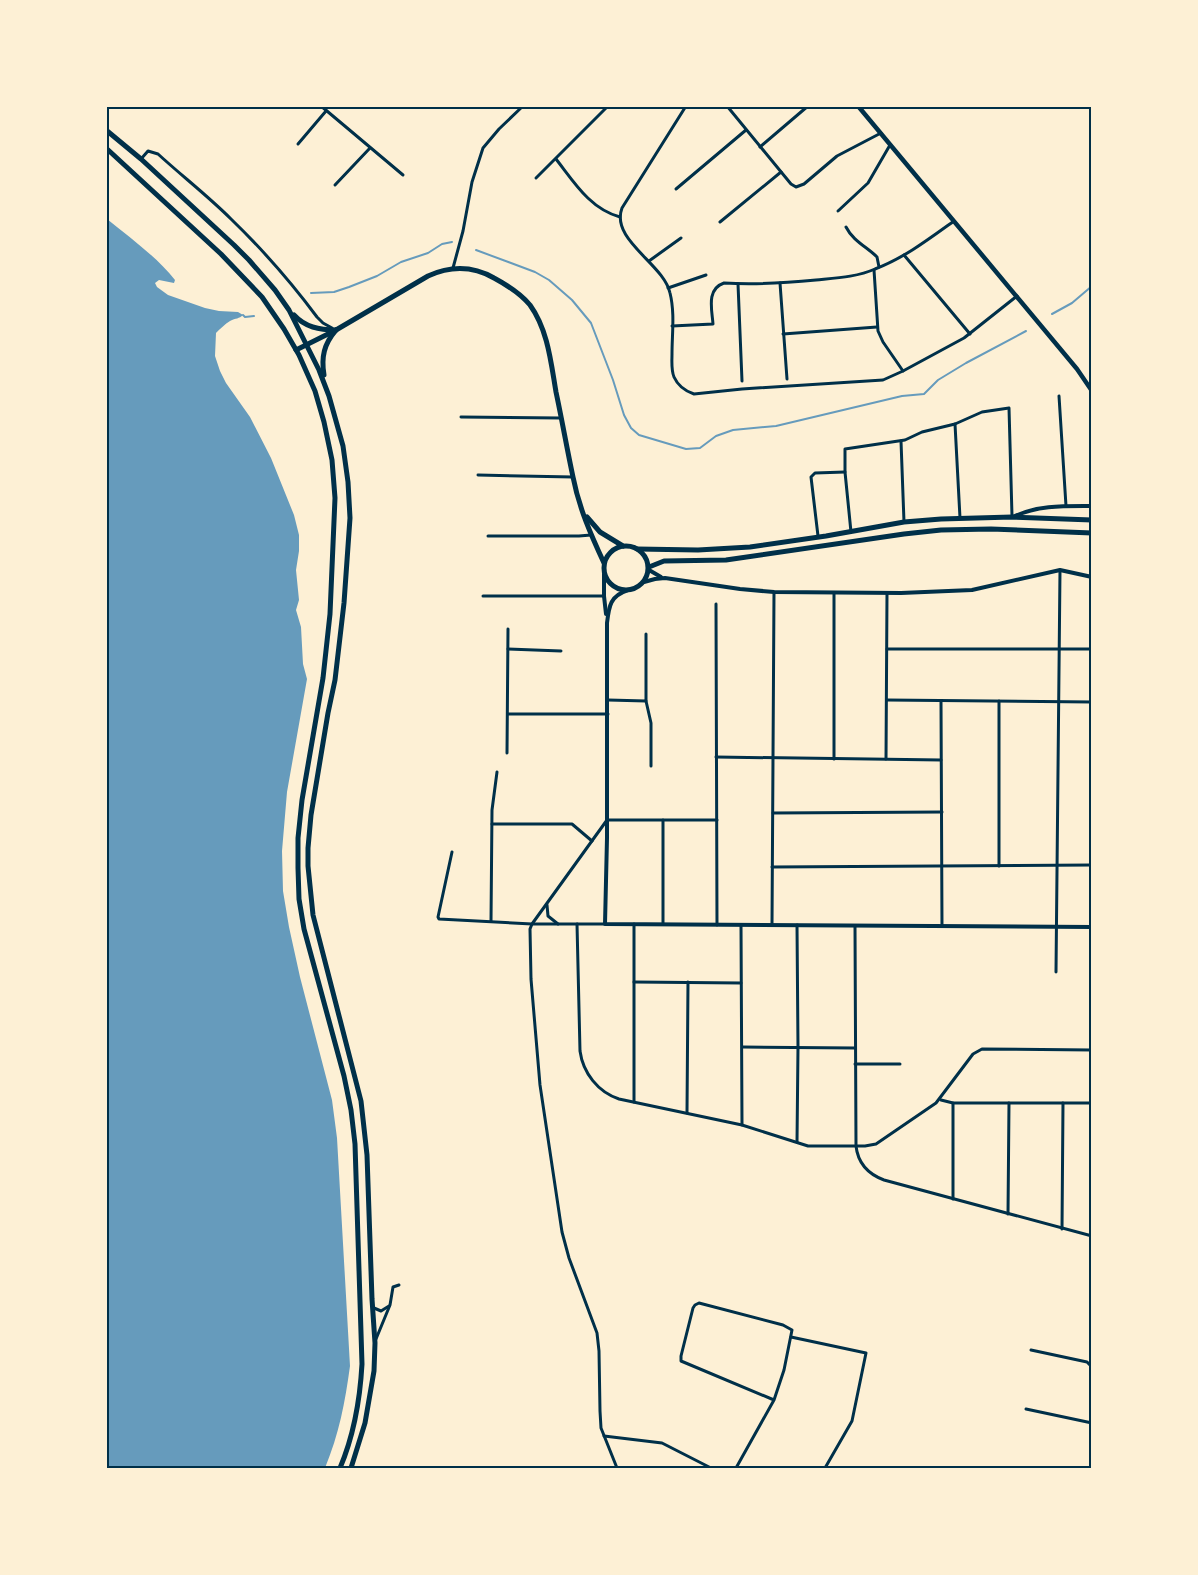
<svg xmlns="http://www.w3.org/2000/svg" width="1198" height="1575" font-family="Georgia,serif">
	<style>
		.water { fill: #669bbc }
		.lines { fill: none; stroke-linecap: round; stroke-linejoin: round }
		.stream { stroke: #669bbc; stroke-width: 2 }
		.minor { stroke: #003049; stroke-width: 3 }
		.tertiary { stroke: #003049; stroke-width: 4 }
		.secondary { stroke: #003049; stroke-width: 4.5 }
		.primary { stroke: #003049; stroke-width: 5 }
		.trunk { stroke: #003049; stroke-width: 5 }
		.neatline { fill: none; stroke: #003049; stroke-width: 2 }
	</style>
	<rect width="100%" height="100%" fill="#fdf0d5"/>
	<path class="water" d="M 107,219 C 130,238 156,256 175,280 L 174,283 L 159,280 L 155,283 L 157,287 L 168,295 L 205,308 L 219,311 L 238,312 L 243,315 C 239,319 236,318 230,321 C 225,324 220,329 216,333 L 215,356 L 220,371 L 226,383 L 250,417 L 271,458 L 294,515 L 299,535 L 299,551 L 296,570 L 299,600 L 296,610 L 301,627 L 303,664 L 307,679 L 287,792 L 282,851 L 283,891 L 289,927 L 300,977 L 332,1100 L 337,1138 L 350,1366 C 345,1403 339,1434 325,1468 L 107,1468 Z"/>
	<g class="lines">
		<g class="stream">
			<polyline points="476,250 535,272 549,280 572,300 591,323 613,380 624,415 631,428 639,435 686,449 700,448 716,436 733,430 776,426 902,396 924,394 938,380 966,363 1026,331"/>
			<polyline points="311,293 334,292 349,287 377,276 401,262 428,253 442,244 452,242"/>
			<polyline points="1052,314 1072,303 1092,286"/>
			<polyline points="243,315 245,317 254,316"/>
		</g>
		<g class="minor">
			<polyline points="321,106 403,175"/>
			<path d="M 686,106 L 622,208 C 610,240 664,264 670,293 C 675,313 672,334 672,354 C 672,361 671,370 674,377 C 678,386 685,391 694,394 L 742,389 L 883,380 L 903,371 L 964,338 L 1017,296"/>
			<polyline points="727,106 791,184 796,187 804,184 837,156 881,133"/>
			<polyline points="298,144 326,111"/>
			<polyline points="760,147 808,106"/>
			<path d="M 141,159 L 148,151 L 158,154 C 182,176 208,196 231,219 C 262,249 291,282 317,317 L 323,323 L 332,328"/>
			<path d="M 556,159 C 574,182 590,209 620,217"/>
			<polyline points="536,178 608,106"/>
			<polyline points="335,185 370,148"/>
			<polyline points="676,189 746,130"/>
			<polyline points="838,211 868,183 890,145"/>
			<polyline points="720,222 781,172"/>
			<path d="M 846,227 C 853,241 867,247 877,257 L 879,267"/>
			<polyline points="904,255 970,334"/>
			<polyline points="649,261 681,238"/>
			<polyline points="453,268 463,231 472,182 483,148 499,129 523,106"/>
			<polyline points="874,270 878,331 883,342 903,371"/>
			<polyline points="780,283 787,379"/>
			<polyline points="738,284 742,381"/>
			<polyline points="668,288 706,275"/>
			<path d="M 672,326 L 713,324 C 712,310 706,289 724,283 C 755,285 786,283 816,280 C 836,278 857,277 875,269 C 904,258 929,239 954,221"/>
			<polyline points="783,334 877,327"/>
			<polyline points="1059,396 1066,506"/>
			<polyline points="461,417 560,418"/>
			<polyline points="955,424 960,518"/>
			<polyline points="901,441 904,522"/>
			<polyline points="478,475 573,477"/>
			<polyline points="851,532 845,472 845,449 905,440 922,432 955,424 982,412 1009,408 1012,516"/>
			<polyline points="488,536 579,536 591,535"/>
			<polyline points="818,536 811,477 815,473 845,472"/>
			<polyline points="483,596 604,596"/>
			<polyline points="716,604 717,925"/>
			<polyline points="508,649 561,651"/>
			<polyline points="887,649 1092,649"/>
			<polyline points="608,700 646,701 646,634"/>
			<polyline points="887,700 1092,702"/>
			<polyline points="646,701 651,723 651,766"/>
			<polyline points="941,701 942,926"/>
			<polyline points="508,714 608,714"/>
			<polyline points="507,753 508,629"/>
			<polyline points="716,757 941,760"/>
			<polyline points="834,759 834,593"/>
			<polyline points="886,759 887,593"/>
			<polyline points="773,813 942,812"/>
			<polyline points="492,824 572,824 592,841"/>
			<polyline points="452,852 438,917 439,919 532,924 605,924"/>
			<polyline points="999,866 999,701"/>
			<polyline points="772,867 1092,865"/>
			<polyline points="547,905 548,916 558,924"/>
			<polyline points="491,921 492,810 497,772"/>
			<path d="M 577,924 L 580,1051 C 583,1073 598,1092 619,1099 L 742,1125 L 808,1146 L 865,1146 L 876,1144 L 936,1103 L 973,1054 L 982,1049 L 1092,1050"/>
			<polyline points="634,924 634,1102"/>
			<polyline points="663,924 663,820"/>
			<polyline points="741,925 742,1125"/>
			<polyline points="772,925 774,592"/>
			<polyline points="797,925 798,1047 797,1142"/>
			<path d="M 855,926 L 856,1146 C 858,1164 868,1174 884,1180 L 1092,1236"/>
			<polyline points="1056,972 1060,570"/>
			<polyline points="634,982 741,983"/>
			<polyline points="743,1047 855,1048"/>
			<polyline points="855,1064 900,1064"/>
			<polyline points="941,1100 953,1103 1092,1103"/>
			<polyline points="687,1113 688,982"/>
			<polyline points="953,1199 953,1103"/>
			<polyline points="1008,1214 1009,1103"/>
			<polyline points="1062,1229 1063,1103"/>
			<polyline points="374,1308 381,1311 389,1306"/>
			<polyline points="791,1337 866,1353 852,1421 825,1468"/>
			<polyline points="376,1339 390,1305 393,1287 399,1285"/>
			<polyline points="1031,1350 1087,1362 1092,1367"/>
			<polyline points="1026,1409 1092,1423"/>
			<polyline points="604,1436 662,1443 711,1468"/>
			<polyline points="617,1468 601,1428 600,1411 599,1351 597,1333 569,1258 562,1232 540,1085 531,979 530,929 532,924 607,820 717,820"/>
			<polyline points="736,1468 774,1400 784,1370 792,1330 783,1325 699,1303 695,1305 693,1308 681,1356 681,1361 774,1400"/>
			<polyline points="1008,1468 1012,1468"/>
		</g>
		<g class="tertiary">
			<path d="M 1013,517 C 1037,505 1065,506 1092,506"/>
			<polyline points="649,570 661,577"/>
			<polyline points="604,574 604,596 606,614"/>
			<polyline points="644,582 655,579 665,578 740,589 774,592 901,593 972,590 1060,570 1092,577"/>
			<path d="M 628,590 C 610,596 609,606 607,623 L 607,838 L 605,924 L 1092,927"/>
		</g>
		<polyline class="secondary" points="858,106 1077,369 1092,391"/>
		<g class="primary">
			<path d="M 296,350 L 336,330 L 428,276 C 450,266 473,266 494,278 C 507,285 520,293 530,305 C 548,330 551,363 556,392 C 562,420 567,449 573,477 C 579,508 591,535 604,563"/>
			<polyline points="587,517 600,532 623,546"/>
			<circle cx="626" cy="568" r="22"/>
			<polyline points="637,549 698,550 750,547 826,536 904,522 941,519 1012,517 1092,520"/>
			<polyline points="649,567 664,561 726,560 904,534 941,530 991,529 1092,533"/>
		</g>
		<g class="trunk">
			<polyline points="106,130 141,159 234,245 249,260 275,290 289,310 319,370 329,396 343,446 348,482 350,518 344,603 335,680 328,713 311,815 308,848 308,866 313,915 361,1101 367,1155 372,1299 375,1343 374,1371 365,1423 351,1468"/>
			<path d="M 106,148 L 221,254 L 262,297 L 284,329 L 299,355 L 315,391 L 324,422 L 332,460 L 335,498 L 330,614 L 323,678 L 302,800 L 298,838 L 298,868 L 299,899 L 304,929 L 344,1076 L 351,1110 L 355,1144 L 362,1364 C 360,1400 354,1435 340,1468"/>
			<path d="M 294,315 C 305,327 319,330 336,330"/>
			<path d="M 324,375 C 321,357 324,344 336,330"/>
		</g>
	</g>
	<rect width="1198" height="1575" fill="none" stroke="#fdf0d5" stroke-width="216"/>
	<rect x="108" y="108" width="982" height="1359" class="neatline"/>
</svg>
